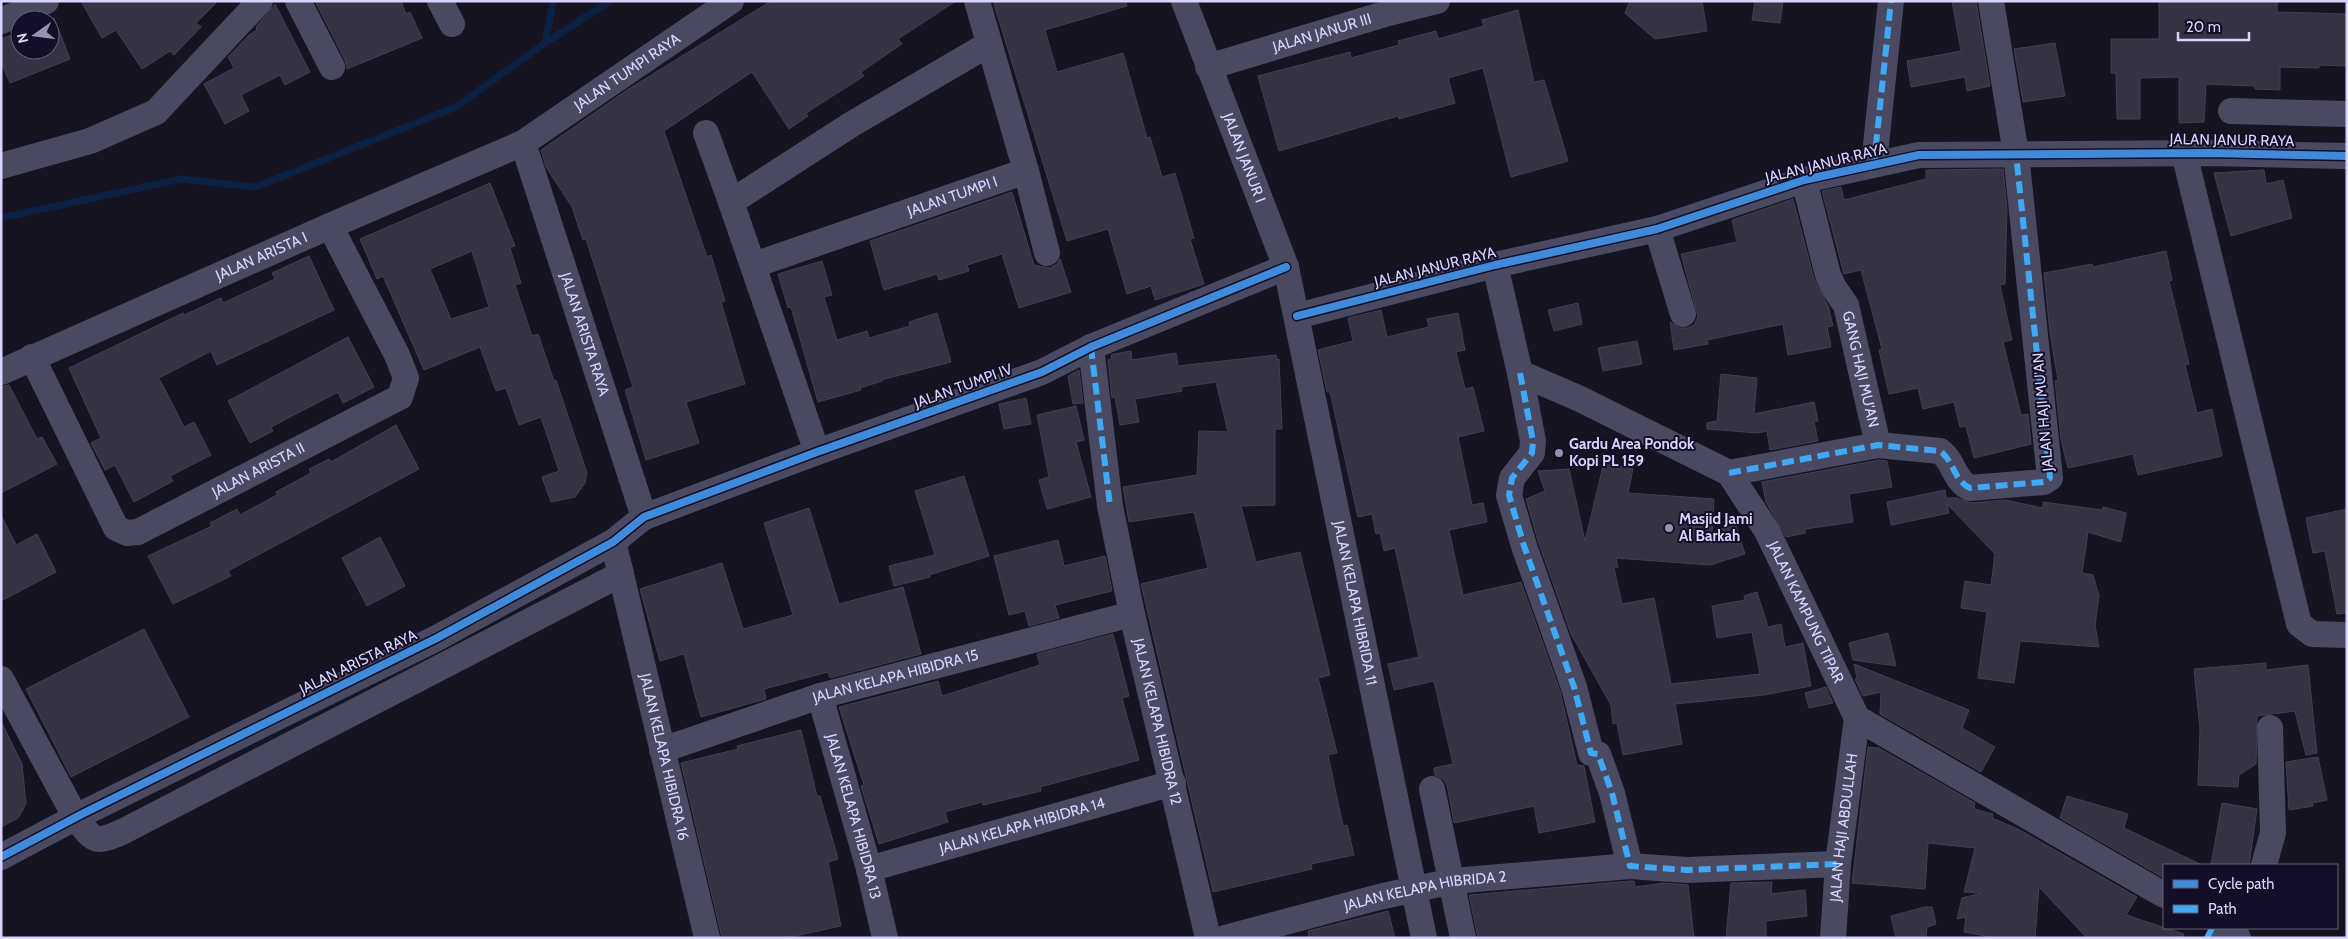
<svg xmlns="http://www.w3.org/2000/svg" width="2348" height="939" font-family="Cabin,sans-serif">
	<style>
		.lines { fill: none; stroke-linecap: round; stroke-linejoin: round }
		.stream { stroke: #0d2144; stroke-width: 7 }
		.building { fill: #343243; stroke: #433f54; fill-rule: evenodd }
		.street { stroke: #4a4962; stroke-width: 26 }
		.quiet { stroke: #3fa9f5; stroke-width: 6; stroke-dasharray: 12 6; stroke-linecap: butt }
		.cycleway-casing { stroke: #130f26; stroke-width: 11 }
		.cycleway { stroke: #408adc; stroke-width: 8 }
		.poi-dot { fill: #9591b1; stroke: #130f26; stroke-width: 2 }
		.labels { text-anchor: middle; dominant-baseline: central; stroke-width: 4; stroke-linejoin: round; paint-order: stroke }
		.street-label { font-size: 15px; fill: #d9d4ff; stroke: #130f26 }
		.poi-label { font-size: 15px; font-weight: bold; fill: #d9d4ff; stroke: #130f26; text-anchor: start }
	</style>
	<rect width="100%" height="100%" fill="#161421"/>
	<g class="lines">
		<g class="stream">
			<polyline points="545,43 610,1"/>
			<polyline points="1,218 181,179 256,187 456,107 545,43 553,1"/>
		</g>
	</g>
	<g class="building">
		<polygon points="81,1 218,1 196,23 201,27 174,55 170,51 142,69 116,30 102,38"/>
		<polygon points="315,1 401,1 406,14 410,12 422,38 347,69 345,60"/>
		<polygon points="771,1 956,1 898,39 902,44 861,72 864,76 806,113 808,116 789,129 752,72 664,131 707,257 711,255 725,301 721,302 745,384 686,402 699,443 646,460 625,390 633,387 586,239 583,240 572,207 546,167 541,150 627,90"/>
		<polygon points="993,1 1126,1 1127,6 1045,30 1057,72 1123,53 1147,138 1150,137 1162,177 1175,173 1194,238 1190,239 1204,284 1155,300 1151,286 1127,294 1108,229 1067,241"/>
		<polygon points="1630,1 1702,1 1707,31 1655,39 1625,13"/>
		<polygon points="1755,1 1783,1 1780,23 1752,20"/>
		<polygon points="1952,1 1976,1 1990,86 1967,91 1965,77 1911,87 1907,61 1961,51"/>
		<polygon points="2277,1 2277,12 2347,14 2347,66 2319,65 2319,68 2280,67 2280,90 2255,89 2255,86 2206,84 2204,122 2179,123 2179,77 2140,78 2140,119 2117,119 2116,73 2111,73 2111,39 2159,39 2159,2"/>
		<polygon points="275,4 310,72 285,85 280,75 241,95 249,111 225,124 204,84 234,68 228,57 249,35 257,30 256,27"/>
		<polygon points="1518,10 1534,82 1544,80 1568,161 1511,177 1483,68 1448,78 1455,103 1399,119 1398,116 1279,151 1258,76 1350,52 1351,58 1399,45 1398,41 1436,31 1438,39 1484,26 1482,20"/>
		<polygon points="54,18 70,59 10,83 1,62 1,39 20,32 20,50 50,50 50,20"/>
		<polygon points="2055,43 2065,96 2023,102 2014,49"/>
		<polygon points="2003,169 2007,209 2005,284 2000,285 2012,340 2003,342 2021,415 2028,414 2031,444 1974,458 1966,426 1960,427 1954,402 1923,409 1918,388 1889,394 1879,350 1882,349 1861,270 1844,274 1822,191 1841,187 1844,200 1926,179 1926,170"/>
		<polygon points="2264,170 2266,184 2283,180 2292,218 2231,236 2214,173"/>
		<path d="M 490,183 L 515,246 L 510,248 L 521,283 L 515,285 L 532,336 L 538,334 L 554,381 L 556,380 L 587,473 L 585,483 L 575,497 L 551,502 L 542,477 L 559,471 L 541,417 L 519,425 L 506,388 L 496,391 L 480,347 L 424,370 L 383,276 L 377,279 L 360,239 ZM 472,251 L 489,307 L 451,319 L 430,269 Z"/>
		<polygon points="1012,192 1034,265 1050,268 1057,264 1060,259 1071,292 1019,308 1002,254 967,265 969,271 939,280 937,274 884,290 870,241"/>
		<polygon points="1793,199 1814,279 1828,306 1833,326 1827,327 1831,347 1788,355 1783,324 1707,340 1708,344 1674,350 1670,322 1679,328 1687,328 1694,325 1698,317 1681,254 1737,242 1732,220"/>
		<polygon points="2166,251 2172,280 2169,281 2189,364 2185,365 2197,413 2212,409 2222,456 2138,475 2133,454 2068,468 2061,439 2055,381 2058,380 2050,333 2044,273 2092,264 2093,267"/>
		<polygon points="309,256 334,310 217,365 211,351 159,378 184,427 194,422 211,455 170,476 173,481 134,502 115,465 105,470 91,443 101,438 69,368 183,313 184,315 221,298 223,303 275,279 272,273"/>
		<polygon points="822,261 832,295 824,297 837,340 867,331 869,338 910,326 909,322 937,313 951,362 881,380 882,381 860,388 861,390 818,402 791,307 788,308 778,274"/>
		<polygon points="1578,303 1582,324 1554,331 1548,310"/>
		<polygon points="1381,310 1387,337 1429,327 1427,319 1458,313 1465,350 1456,352 1465,389 1473,387 1484,431 1458,437 1472,505 1483,503 1487,522 1449,530 1463,595 1521,582 1560,691 1577,765 1584,766 1595,822 1539,833 1534,806 1454,823 1447,785 1443,779 1435,775 1434,768 1453,764 1434,681 1394,690 1388,664 1419,657 1395,548 1384,551 1380,533 1376,534 1372,514 1358,517 1330,392 1327,392 1318,350 1353,341 1348,318"/>
		<polygon points="348,337 374,387 343,403 338,392 271,427 273,431 250,443 228,401"/>
		<polygon points="1637,341 1642,364 1603,371 1598,348"/>
		<polygon points="1131,351 1132,360 1176,353 1178,366 1276,355 1277,360 1279,359 1282,429 1275,429 1275,505 1241,506 1256,562 1300,552 1330,675 1318,678 1337,753 1328,755 1343,826 1347,825 1354,855 1311,864 1312,869 1213,892 1141,584 1208,568 1194,512 1129,522 1123,487 1197,475 1199,431 1228,432 1216,382 1181,387 1182,391 1135,399 1139,422 1120,425 1115,397 1112,398 1108,360 1112,359 1111,355 1114,354"/>
		<polygon points="1079,370 1083,403 1073,404 1068,376"/>
		<polygon points="1721,374 1757,378 1754,414 1814,402 1818,421 1814,422 1818,441 1770,450 1767,431 1758,433 1707,429 1707,423 1717,421"/>
		<polygon points="9,385 37,439 42,437 57,464 1,493 1,387"/>
		<polygon points="1026,398 1031,424 1004,429 999,404"/>
		<polygon points="1076,406 1084,440 1076,442 1091,497 1047,509 1039,480 1049,477 1037,415"/>
		<polygon points="396,425 419,469 228,571 231,576 173,604 148,556 212,526 210,523 237,509 240,515 277,495 276,492 311,473 309,469 329,459 331,462"/>
		<polygon points="1879,460 1887,461 1892,487 1849,494 1853,522 1805,529 1805,533 1786,537 1766,502 1762,482"/>
		<polygon points="1604,462 1633,469 1628,493 1714,499 1712,533 1735,523 1745,554 1710,565 1616,558 1618,567 1614,568 1622,604 1654,598 1671,684 1760,674 1752,632 1717,638 1712,606 1745,600 1744,596 1757,592 1768,627 1781,624 1785,647 1803,643 1811,686 1764,695 1675,704 1682,744 1623,755 1617,723 1613,724 1611,705 1571,634 1538,541 1526,499 1545,491 1538,471 1569,469 1585,541"/>
		<polygon points="964,476 989,556 929,575 930,577 894,586 889,566 935,555 915,491"/>
		<polygon points="1945,490 1946,498 1957,498 1971,503 2005,500 2043,508 2043,502 2102,510 2103,507 2126,513 2121,542 2088,532 2082,573 2093,575 2099,596 2095,625 2099,647 2020,641 2014,683 1978,678 1987,612 1961,608 1965,581 1991,585 1995,554 1947,504 1949,513 1891,525 1887,502"/>
		<polygon points="809,508 839,604 903,587 921,654 830,678 828,672 764,689 766,699 701,717 684,654 660,661 640,589 722,563 743,629 793,615 764,523"/>
		<polygon points="2347,509 2347,613 2337,614 2325,551 2313,553 2306,518"/>
		<polygon points="1,515 16,545 37,534 56,572 1,601"/>
		<polygon points="380,537 405,586 367,606 342,558"/>
		<polygon points="1058,540 1064,566 1105,556 1112,591 1055,605 1059,618 1029,626 1025,611 1009,615 994,556"/>
		<polygon points="144,629 189,717 71,777 26,689"/>
		<polygon points="1888,633 1896,666 1853,660 1849,643"/>
		<polygon points="1113,634 1129,696 1122,698 1139,760 1040,787 1041,791 983,805 982,802 945,812 948,822 879,844 861,786 864,785 839,707 938,681 942,696 1040,665 1037,654"/>
		<polygon points="2266,663 2266,670 2308,665 2317,753 2306,755 2295,711 2257,716 2256,764 2239,775 2238,787 2198,785 2200,730 2194,669"/>
		<polygon points="1854,664 1969,710 1962,728 1995,747 1981,772 1880,714 1881,692 1863,696 1855,679 1857,678"/>
		<polygon points="1826,687 1833,703 1809,708 1805,693"/>
		<polygon points="1,721 22,764 26,804 18,818 1,827"/>
		<polygon points="801,730 817,796 820,796 838,859 828,862 841,926 786,938 722,938 681,763 738,749 737,746"/>
		<polygon points="1868,747 1877,748 1877,747 1975,803 1974,809 1993,814 1992,818 2020,830 2137,897 2126,915 2184,934 2183,938 2087,938 2039,887 2035,938 1996,938 1964,932 1966,917 1957,919 1962,898 1982,893 1964,892 1975,848 1928,843 1925,889 1852,883"/>
		<polygon points="2318,757 2327,800 2312,803 2313,806 2289,810 2286,762"/>
		<polygon points="2067,796 2128,814 2124,828 2202,865 2164,865 2164,878 2060,818"/>
		<polygon points="2222,803 2257,809 2249,865 2211,865"/>
		<polygon points="1630,881 1634,881 1635,887 1664,883 1688,885 1694,938 1478,938 1469,895"/>
		<polygon points="1772,882 1771,894 1805,890 1807,916 1766,921 1766,938 1726,938 1731,883"/>
		<polygon points="1925,907 1932,907 1936,924 1927,927 1926,938 1896,938 1891,916"/>
		<polygon points="1388,911 1395,938 1309,938 1308,931"/>
	</g>
	<g class="lines">
		<g class="street">
			<polyline points="298,1 332,67"/>
			<polyline points="440,1 452,24"/>
			<path id="s1" d="M 1184,1 L 1286,267 L 1424,938"/>
			<polyline points="1,21 46,1"/>
			<path id="s2" d="M 1208,67 L 1385,14 L 1437,1"/>
			<polyline points="2231,111 2347,114"/>
			<polyline points="706,133 731,202"/>
			<path id="s3" d="M 523,143 L 644,517"/>
			<polyline points="2184,153 2299,624 2312,634 2347,635"/>
			<polyline points="1874,164 1891,1"/>
			<polyline points="1,166 90,141 156,112 260,1"/>
			<polyline points="1026,171 1047,253"/>
			<path id="s4" d="M 1804,180 L 1828,275 L 1834,288 L 1846,305 L 1878,445"/>
			<polyline points="1657,229 1683,314"/>
			<path id="s5" d="M 754,265 L 1026,171 L 977,1"/>
			<path id="s6" d="M 1495,265 L 1520,373 L 1578,398 L 1729,473 L 1767,531 L 1857,718 L 2164,895"/>
			<polyline points="1297,316 1495,265 1657,229 1804,180 1919,155 2210,153 2347,156"/>
			<path id="s7" d="M 1091,347 L 1110,506 L 1132,614 L 1208,938"/>
			<path id="s8" d="M 32,357 L 116,528 L 127,533 L 138,532 L 400,397 L 406,378 L 397,355 L 330,226"/>
			<path id="s9" d="M 1,372 L 330,226 L 523,143 L 731,1"/>
			<polyline points="1520,373 1533,441 1532,453 1512,478 1509,495 1524,546 1574,687 1591,753 1598,754 1612,793 1630,866"/>
			<polyline points="817,452 731,202 852,124 989,44"/>
			<path d="M 1729,473 L 1878,445 L 1940,451 C 1954,461 1954,481 1970,488 L 2044,482 L 2050,478 L 2016,154 L 1991,1"/>
			<path id="s10" d="M 621,574 L 707,938"/>
			<path d="M 1,679 L 76,818 C 94,841 94,844 122,832 L 621,574 L 613,542"/>
			<path id="s11" d="M 820,696 L 869,869 L 885,938"/>
			<path id="s12" d="M 662,750 L 820,696 L 1132,614"/>
			<polyline points="1432,789 1463,938"/>
			<polyline points="1,857 82,814 437,638 613,542 644,517 817,452 1042,372 1091,347 1286,267"/>
			<polyline points="2264,865 2273,833 2270,728"/>
			<path id="s13" d="M 869,869 L 1173,783"/>
			<polyline points="2221,928 2238,938"/>
			<path id="s14" d="M 1225,938 L 1379,897 L 1453,881 L 1630,866 L 1687,870 L 1838,864"/>
			<path id="s15" d="M 1833,938 L 1838,864 L 1857,718"/>
		</g>
		<g class="quiet">
			<polyline points="1874,164 1891,1"/>
			<polyline points="1091,347 1110,506"/>
			<polyline points="1520,373 1533,441 1532,453 1512,478 1509,495 1524,546 1574,687 1591,753 1598,754 1612,793 1630,866 1687,870 1838,864"/>
			<path d="M 1729,473 L 1878,445 L 1940,451 C 1954,461 1954,481 1970,488 L 2044,482 L 2050,478 L 2016,154"/>
			<polyline points="2207,938 2212,928"/>
		</g>
		<g class="cycleway-casing">
			<g id="cycleway">
				<polyline points="1297,316 1495,265 1657,229 1804,180 1919,155 2210,153 2347,156"/>
				<polyline points="1,857 82,814 437,638 613,542 644,517 817,452 1042,372 1091,347 1286,267"/>
			</g>
		</g>
		<use href="#cycleway" class="cycleway"/>
	</g>
	<g class="poi-dot">
		<circle cx="1559" cy="453" r="5"/>
		<circle cx="1669" cy="528" r="5"/>
	</g>
	<g class="labels">
		<g class="street-label">
			<text stroke="none"><textPath href="#s2" startOffset="119">JALAN JANUR III</textPath></text>
			<text stroke="none"><textPath href="#s9" startOffset="696">JALAN TUMPI RAYA</textPath></text>
			<text transform="translate(2232 140) rotate(1)">JALAN JANUR RAYA</text>
			<text stroke="none"><textPath href="#s1" startOffset="168">JALAN JANUR I</textPath></text>
			<text transform="translate(1826 163) rotate(-14)">JALAN JANUR RAYA</text>
			<text stroke="none"><textPath href="#s5" startOffset="210">JALAN TUMPI I</textPath></text>
			<text stroke="none"><textPath href="#s9" startOffset="285">JALAN ARISTA I</textPath></text>
			<text transform="translate(1435 267) rotate(-14)">JALAN JANUR RAYA</text>
			<text stroke="none"><textPath href="#s3" startOffset="201">JALAN ARISTA RAYA</textPath></text>
			<text stroke="none"><textPath href="#s4" startOffset="199">GANG HAJI MU'AN</textPath></text>
			<text transform="translate(963 386) rotate(-20)">JALAN TUMPI IV</text>
			<text transform="translate(2043 412) rotate(-95)">JALAN HAJI MU'AN</text>
			<text stroke="none"><textPath href="#s8" startOffset="349">JALAN ARISTA II</textPath></text>
			<text stroke="none"><textPath href="#s1" startOffset="628">JALAN KELAPA HIBRIDA 11</textPath></text>
			<text stroke="none"><textPath href="#s6" startOffset="502">JALAN KAMPUNG TIPAR</textPath></text>
			<text transform="translate(358 662) rotate(-26)">JALAN ARISTA RAYA</text>
			<text stroke="none"><textPath href="#s12" startOffset="245">JALAN KELAPA HIBIDRA 15</textPath></text>
			<text stroke="none"><textPath href="#s7" startOffset="381">JALAN KELAPA HIBIDRA 12</textPath></text>
			<text stroke="none"><textPath href="#s10" startOffset="188">JALAN KELAPA HIBIDRA 16</textPath></text>
			<text stroke="none"><textPath href="#s11" startOffset="125">JALAN KELAPA HIBIDRA 13</textPath></text>
			<text stroke="none"><textPath href="#s13" startOffset="159">JALAN KELAPA HIBIDRA 14</textPath></text>
			<text stroke="none"><textPath href="#s15" startOffset="111">JALAN HAJI ABDULLAH</textPath></text>
			<text stroke="none"><textPath href="#s14" startOffset="206">JALAN KELAPA HIBRIDA 2</textPath></text>
		</g>
		<g class="poi-label">
			<text x="1569" y="444">Gardu Area Pondok<tspan x="1569" dy="17">Kopi PL 159</tspan></text>
			<text x="1679" y="519">Masjid Jami<tspan x="1679" dy="17">Al Barkah</tspan></text>
		</g>
	</g>
	<rect width="2348" height="939" fill="none" stroke="#d9d4ff" stroke-width="5"/>
	<rect x="2163" y="864" width="175" height="65" fill="#130f26" stroke="#625e7d"/>
	<rect x="2173" y="880" width="25" height="8" fill="#408adc" stroke="#625e7d"/>
	<text x="2208" y="889" font-size="15" fill="#d9d4ff">Cycle path</text>
	<rect x="2173" y="905" width="25" height="8" fill="#3fa9f5" stroke="#625e7d"/>
	<text x="2208" y="914" font-size="15" fill="#d9d4ff">Path</text>
	<g transform="translate(35 35) rotate(256)"><circle r="24" fill="#130f26" stroke="#625e7d"/>
	<path d="M0-4L9 19L0 12L-9 19Z" fill="#9591b1"/>
	<text y="-8" font-size="14" font-weight="bold" text-anchor="middle" fill="#d9d4ff">N</text>
	</g>
	<path d="M2178 32v8h71v-8" fill="none" stroke="#d9d4ff" stroke-width="2.5"/>
	<text x="2186" y="32" font-size="15" fill="#d9d4ff" stroke="#130f26" stroke-width="4" paint-order="stroke">20 m</text>
</svg>
